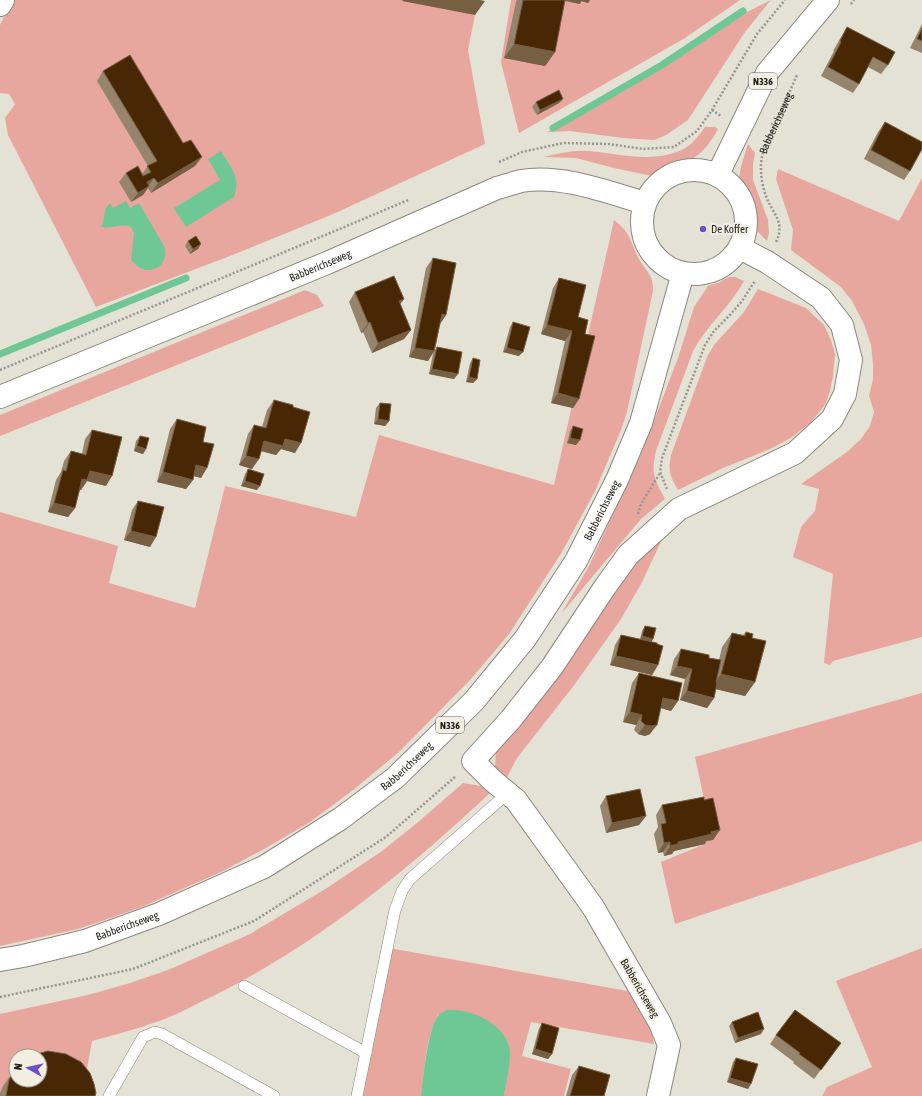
<svg xmlns="http://www.w3.org/2000/svg" width="922" height="1096" font-family="'Asap Condensed',sans-serif">
	<style>
		.green { fill: #e8a79e; fill-rule: evenodd }
		.water { fill: #6ec795 }
		.lines { fill: none; stroke-linecap: round; stroke-linejoin: round }
		.stream { stroke: #6ec795; stroke-width: 7 }
		.lane-casing { stroke: #8c887e; stroke-width: 12 }
		.street-casing { stroke: #8c887e; stroke-width: 24 }
		.secondary-casing { stroke: #8c887e; stroke-width: 24 }
		.primary-casing { stroke: #8c887e; stroke-width: 24 }
		.path { stroke: #97958c; stroke-width: 2.5; stroke-dasharray: 2 2; stroke-linecap: butt }
		.lane { stroke: #fff; stroke-width: 11 }
		.street { stroke: #fff; stroke-width: 22 }
		.secondary { stroke: #fff; stroke-width: 22 }
		.primary { stroke: #fff; stroke-width: 22 }
		.wall { fill: #96846c }
		.shaded-wall { fill: #775f43 }
		.building { fill: #482704; stroke: #775f43 }
		.poi-dot { fill: #6c4ec7; stroke: #f2eee2; stroke-width: 1.5 }
		.labels { text-anchor: middle; dominant-baseline: central; stroke-width: 4; stroke-linejoin: round; paint-order: stroke }
		.shield { fill: #f2eee2; stroke: #5e5c55; stroke-width: 1 }
		.shield-label { font-size: 10px; font-weight: bold; fill: #1f1d19 }
		.street-label { font-size: 11px; fill: #1f1d19; stroke: #f2eee2 }
		.poi-label { font-size: 11px; fill: #1f1d19; stroke: #f2eee2; text-anchor: start }
	</style>
	<rect width="100%" height="100%" fill="#e4e1d5"/>
	<g class="green">
		<polygon points="13,0 478,0 468,50 485,144 331,215 230,256 96,307 8,135 5,118 15,104 9,94 0,93 0,25"/>
		<polygon points="511,0 581,1 588,0 740,0 685,38 519,133 501,62"/>
		<polygon points="771,0 745,32 688,120 666,135 654,140 623,138 570,131 547,132 600,101 666,64 741,15"/>
		<path d="M 705,127 L 715,127 L 718,129 C 712,141 702,154 689,161 C 685,163 679,163 674,164 C 666,167 659,171 652,176 L 614,168 L 576,158 L 543,157 C 558,154 573,150 589,151 C 621,154 662,166 691,144 C 696,139 701,133 705,127 Z"/>
		<path d="M 748,144 L 755,153 L 753,164 L 753,180 L 768,220 L 769,233 L 767,241 L 755,229 C 754,215 752,204 746,192 C 744,190 741,187 740,185 C 737,175 745,154 748,144 Z"/>
		<polygon points="778,169 899,221 922,178 922,637 833,661 830,665 824,663 833,574 793,557 801,527 815,511 819,489 801,484 847,452 861,439 870,426 874,412 869,396 873,379 873,364 871,345 864,324 852,301 841,287 791,250 793,230 776,179"/>
		<path d="M 614,220 C 619,224 627,231 629,237 C 633,244 634,251 638,257 C 645,271 654,274 653,291 L 627,412 L 621,430 L 595,491 L 562,552 L 509,634 L 471,679 L 399,752 L 352,791 L 310,822 L 266,848 L 223,871 L 144,906 L 102,921 L 78,929 L 0,946 L 0,512 L 118,546 L 109,583 L 195,608 L 225,486 L 356,517 L 379,435 L 554,485 Z"/>
		<path d="M 728,277 L 735,277 L 744,281 C 729,308 708,324 693,351 L 656,451 C 651,473 654,479 665,499 L 641,519 L 561,614 L 588,568 L 642,452 L 678,358 L 694,307 L 708,286 L 720,282 Z"/>
		<path d="M 758,289 L 806,308 L 824,325 L 831,340 L 835,354 L 833,376 L 830,391 L 825,405 L 810,423 L 791,438 L 770,449 L 723,468 L 678,490 C 670,476 668,471 671,455 L 707,357 L 714,345 L 744,312 Z"/>
		<polygon points="305,290 317,295 324,306 0,436 0,415"/>
		<polygon points="666,531 642,582 621,619 575,684 517,758 504,783 495,768 496,750 640,554"/>
		<polygon points="922,693 922,841 675,924 661,862 705,844 706,808 695,757"/>
		<path d="M 463,783 L 481,786 L 491,792 C 407,871 315,946 211,997 C 194,1005 177,1015 159,1021 C 137,1029 114,1035 92,1041 L 82,1096 L 0,1096 L 0,1014 L 88,995 L 130,983 L 168,970 L 250,934 L 327,888 L 382,851 L 417,823 ZM 16,1056 L 40,1056 L 40,1080 L 16,1080 Z"/>
		<path d="M 389,948 L 633,992 C 643,1009 651,1024 654,1044 L 531,1022 L 522,1056 L 571,1069 L 564,1096 L 504,1096 L 510,1053 L 507,1041 L 499,1029 L 486,1020 L 457,1010 L 438,1015 C 425,1039 425,1070 421,1096 L 360,1096 Z"/>
		<polygon points="922,948 922,1096 822,1096 827,1087 872,1067 836,981"/>
	</g>
	<g class="water">
		<path d="M 221,151 C 231,168 241,177 234,197 L 186,227 L 174,208 L 220,180 L 208,159 Z"/>
		<path d="M 126,201 L 130,208 L 139,203 L 164,246 C 172,265 146,282 131,259 L 134,233 L 131,227 C 122,223 111,229 101,227 C 106,219 102,210 110,203 L 113,208 Z"/>
		<path d="M 447,1010 C 471,1008 509,1025 510,1053 C 510,1067 506,1082 504,1096 L 421,1096 C 423,1080 428,1025 439,1015 C 441,1013 444,1012 447,1010 Z"/>
	</g>
	<g class="lines">
		<g class="stream">
			<polyline points="553,128 662,65 743,11"/>
			<polyline points="0,354 186,278"/>
		</g>
		<g class="lane-casing">
			<g id="lane">
				<polyline points="244,986 366,1053"/>
				<polyline points="109,1096 143,1037 155,1032 162,1034 274,1096"/>
				<polyline points="357,1096 395,910 402,891 410,879 508,793"/>
			</g>
		</g>
		<g class="street-casing">
			<g id="street">
				<polyline points="0,5 3,0"/>
				<polyline points="658,1096 669,1045 660,1023 593,907 516,800 492,780 473,761 511,719 552,667 605,587 628,555 679,509 795,453 832,419 845,394 851,360 842,325 821,298 767,262 740,248"/>
			</g>
		</g>
		<g class="secondary-casing">
			<g id="secondary">
				<path id="s2" d="M 0,397 L 327,263 L 497,188 C 505,186 513,183 521,181 C 561,174 607,192 645,203"/>
			</g>
		</g>
		<g class="primary-casing">
			<g id="primary">
				<circle cx="694" cy="222" r="52"/>
				<polyline points="718,174 767,73 828,0"/>
				<path id="s3" d="M 0,960 L 23,956 L 85,941 L 159,914 L 264,867 L 340,819 L 395,778 L 474,701 L 525,639 L 576,561 L 617,480 L 641,423 L 683,273"/>
			</g>
		</g>
		<g class="path">
			<polyline points="851,4 854,0"/>
			<polyline points="712,110 721,116"/>
			<polyline points="499,162 522,152 563,143 609,144 643,149 674,147 697,131 712,110 757,34 785,0"/>
			<path id="s1" d="M 776,242 C 786,222 772,213 766,196 C 763,188 761,178 761,169 C 760,153 769,137 776,123 C 783,107 790,91 797,75"/>
			<path d="M 0,370 C 136,313 272,258 408,200"/>
			<polyline points="667,489 660,472 662,458 705,345 714,331 730,315 742,301 755,281"/>
			<polyline points="638,514 641,504 660,473"/>
			<polyline points="0,997 133,969 254,921 386,837 456,776"/>
		</g>
		<use href="#lane" class="lane"/>
		<use href="#street" class="street"/>
		<use href="#secondary" class="secondary"/>
		<use href="#primary" class="primary"/>
	</g>
	<g class="wall">
		<polygon points="517,0 590,0 588,3 581,1 580,4 565,1 555,52 545,66 504,58 516,2"/>
		<polygon points="922,24 922,53 910,48"/>
		<polygon points="847,27 888,65 881,74 868,67 859,84 853,93 821,76 834,51 833,51 841,37"/>
		<polygon points="103,71 195,166 151,193 148,188 143,195 131,202 119,182 126,173 142,174 148,166 97,81"/>
		<polygon points="563,99 559,103 537,115 532,107 536,102"/>
		<polygon points="885,122 910,171 904,180 864,159 878,132"/>
		<polygon points="188,241 201,244 198,249 190,254 185,246"/>
		<polygon points="433,258 446,315 440,324 435,350 437,347 454,379 429,374 433,353 428,361 409,357 426,268"/>
		<polygon points="559,278 585,334 579,399 573,408 551,403 565,341 541,334 553,288"/>
		<polygon points="355,292 404,299 400,304 411,330 404,339 372,353 363,332 361,333 349,302"/>
		<polygon points="513,322 519,356 503,352 510,327"/>
		<polygon points="473,358 477,379 473,383 466,382 470,363"/>
		<polygon points="274,400 295,453 281,449 276,455 261,451 252,469 239,465 248,434 254,425 262,427 267,410"/>
		<polygon points="380,403 389,421 385,426 374,424 376,408"/>
		<polygon points="177,419 203,442 201,478 194,476 193,480 186,489 157,482 170,429"/>
		<polygon points="573,426 576,445 567,443 570,431"/>
		<polygon points="92,430 106,486 87,481 81,490 80,490 75,508 68,517 48,512 56,480 61,472 64,461 71,451 82,454 85,439"/>
		<polygon points="140,436 146,449 143,454 134,451 136,441"/>
		<polygon points="248,469 257,490 241,486 245,474"/>
		<polygon points="138,501 150,547 124,540 132,510"/>
		<polygon points="645,626 653,639 651,642 658,665 652,675 610,665 615,645 621,635 640,639 642,631"/>
		<polygon points="746,632 752,638 755,682 745,696 716,689 714,698 707,708 680,700 685,679 670,675 674,659 681,649 709,658 719,660 722,647 732,633 743,635"/>
		<polygon points="639,673 678,701 671,711 661,708 650,734 645,736 638,734 634,730 636,725 623,722 632,683"/>
		<polygon points="606,796 646,816 639,825 606,833 600,806"/>
		<polygon points="704,800 720,830 713,840 706,841 705,844 674,851 672,854 664,856 663,852 658,853 654,834 658,827 656,815 662,805"/>
		<polygon points="732,1022 761,1034 735,1043 729,1026"/>
		<polygon points="542,1023 552,1054 548,1059 532,1054 539,1028"/>
		<polygon points="776,1035 841,1043 814,1079 793,1063 794,1062 770,1044"/>
		<polygon points="736,1058 748,1089 727,1082 733,1062"/>
		<polygon points="579,1066 604,1096 566,1096 572,1075"/>
		<polygon points="13,1072 95,1096 0,1096 0,1093 3,1086"/>
	</g>
	<g class="shaded-wall">
		<polygon points="403,0 480,0 485,1 475,15 402,1"/>
		<polygon points="562,0 590,0 588,3 581,1 580,4"/>
		<polygon points="514,44 555,52 545,66 504,58"/>
		<polygon points="563,99 559,103 537,115 540,110"/>
		<polygon points="202,157 195,166 151,193 158,183"/>
		<polygon points="154,178 147,187 149,186 143,195 131,202 138,193 147,182"/>
		<polygon points="201,244 198,249 190,254 193,249"/>
		<polygon points="404,299 397,308 399,301"/>
		<polygon points="442,314 446,315 440,324"/>
		<polygon points="370,322 363,332 361,333 368,323"/>
		<polygon points="547,325 572,331 565,341 541,334"/>
		<polygon points="411,330 404,339 372,353 378,343"/>
		<polygon points="415,348 434,351 428,361 409,357"/>
		<polygon points="507,348 523,352 519,356 503,352"/>
		<polygon points="432,369 458,374 454,379 429,374"/>
		<polygon points="469,377 477,379 473,383 466,382"/>
		<polygon points="558,393 579,399 573,408 551,403"/>
		<polygon points="378,419 389,421 385,426 374,424"/>
		<polygon points="570,438 580,440 576,445 567,443"/>
		<polygon points="285,439 301,443 295,453 281,449 276,455 257,450 264,441"/>
		<polygon points="137,446 146,449 143,454 134,451"/>
		<polygon points="246,456 259,459 252,469 239,465"/>
		<polygon points="196,465 207,468 201,478 190,475"/>
		<polygon points="90,471 112,476 106,486 87,481 81,490 76,488 82,479"/>
		<polygon points="163,472 193,480 186,489 157,482"/>
		<polygon points="245,481 260,486 257,490 241,486"/>
		<polygon points="54,503 75,508 68,517 48,512"/>
		<polygon points="131,531 156,537 150,547 124,540"/>
		<polygon points="642,636 653,639 650,644 639,641"/>
		<polygon points="616,656 658,665 652,675 610,665"/>
		<polygon points="677,666 692,669 685,679 670,675"/>
		<polygon points="721,674 755,682 745,696 711,688"/>
		<polygon points="687,691 714,698 707,708 680,700"/>
		<polygon points="663,698 678,701 671,711 657,707"/>
		<polygon points="630,712 642,715 636,725 623,722"/>
		<polygon points="645,725 657,725 650,734 645,736 638,734"/>
		<polygon points="646,816 639,825 606,833 612,823"/>
		<polygon points="720,830 713,840 706,841 705,844 674,851 672,854 664,856 670,846 678,842"/>
		<polygon points="670,842 663,852 658,853 664,843"/>
		<polygon points="764,1029 761,1034 735,1043 738,1038"/>
		<polygon points="535,1049 552,1054 548,1059 532,1054"/>
		<polygon points="730,1078 751,1084 748,1089 727,1082"/>
	</g>
	<g class="building">
		<polygon points="523,0 565,0 555,52 514,44"/>
		<polygon points="847,27 895,52 888,65 873,57 859,84 828,67 841,42 840,41"/>
		<polygon points="922,28 922,41 917,39"/>
		<polygon points="130,55 183,143 191,140 202,157 158,183 154,178 147,182 149,186 138,193 126,173 138,166 143,176 151,172 147,166 157,161 103,71"/>
		<polygon points="559,90 563,99 540,110 536,102"/>
		<polygon points="885,122 922,142 922,149 910,171 871,150"/>
		<polygon points="196,236 201,244 193,249 188,241"/>
		<polygon points="433,258 456,263 446,315 442,314 434,351 415,348"/>
		<polygon points="394,276 404,299 399,301 411,330 378,343 370,322 368,323 355,292"/>
		<polygon points="559,278 586,285 578,317 588,320 585,334 595,336 579,399 558,393 572,331 547,325"/>
		<polygon points="513,322 530,327 523,352 507,348"/>
		<polygon points="437,347 462,352 458,374 432,369"/>
		<polygon points="473,358 480,360 477,379 469,377"/>
		<polygon points="274,400 293,405 293,407 310,412 301,443 285,439 283,446 264,441 259,459 246,456 254,425 266,428"/>
		<polygon points="380,403 391,404 389,421 378,419"/>
		<polygon points="177,419 206,427 203,442 214,444 207,468 196,465 193,480 163,472"/>
		<polygon points="573,426 583,429 580,440 570,438"/>
		<polygon points="92,430 122,437 112,476 90,471 87,480 82,479 75,508 54,503 63,470 66,471 71,451 86,455"/>
		<polygon points="140,436 149,438 146,449 137,446"/>
		<polygon points="248,469 264,474 260,486 245,481"/>
		<polygon points="138,501 164,507 156,537 131,531"/>
		<polygon points="645,626 656,628 653,639 642,636"/>
		<polygon points="746,632 753,634 752,638 766,641 755,682 721,674 732,633 745,636"/>
		<polygon points="621,635 657,643 657,644 663,646 658,665 616,656"/>
		<polygon points="681,649 709,655 709,658 721,660 716,682 717,683 714,698 687,691 692,669 677,666"/>
		<polygon points="639,673 682,683 678,701 663,698 657,725 652,726 645,725 641,721 642,715 630,712"/>
		<polygon points="640,789 646,816 612,823 606,796"/>
		<polygon points="704,797 704,800 713,798 720,830 711,832 712,834 678,842 678,844 670,846 670,842 664,843 661,824 666,823 662,805"/>
		<polygon points="795,1010 841,1043 821,1070 799,1054 800,1053 776,1035"/>
		<polygon points="758,1012 764,1029 738,1038 732,1022"/>
		<polygon points="542,1023 559,1028 552,1054 535,1049"/>
		<polygon points="48,1051 66,1054 81,1062 90,1073 94,1084 96,1093 95,1096 6,1096 9,1080 13,1072 16,1068 16,1080 40,1080 40,1056 31,1056 33,1055"/>
		<polygon points="736,1058 758,1064 751,1084 730,1078"/>
		<polygon points="579,1066 610,1075 604,1096 570,1096"/>
	</g>
	<circle class="poi-dot" cx="703" cy="229" r="4"/>
	<g class="labels">
		<g class="shield">
			<rect x="749" y="73" width="28" height="16" rx="3"/>
			<rect x="436" y="717" width="28" height="16" rx="3"/>
		</g>
		<g class="shield-label">
			<text x="763" y="81">N336</text>
			<text x="450" y="725">N336</text>
		</g>
		<g class="street-label">
			<text stroke="none"><textPath href="#s1" startOffset="126">Babberichseweg</textPath></text>
			<text stroke="none"><textPath href="#s2" startOffset="346">Babberichseweg</textPath></text>
			<text stroke="none"><textPath href="#s3" startOffset="780">Babberichseweg</textPath></text>
			<text stroke="none"><textPath href="#s3" startOffset="456">Babberichseweg</textPath></text>
			<text stroke="none"><textPath href="#s3" startOffset="132">Babberichseweg</textPath></text>
			<text transform="translate(640 988) rotate(60)">Babberichseweg</text>
		</g>
		<g class="poi-label">
			<text x="711" y="229">De Koffer</text>
		</g>
	</g>
	<g transform="translate(28 1068) rotate(278)"><circle r="19" fill="#f2eee2" stroke="#9e9a92"/>
	<path d="M0-3L7 15L0 10L-7 15Z" fill="#6c4ec7"/>
	<text y="-6" font-size="11" font-weight="bold" text-anchor="middle" fill="#1f1d19">N</text>
	</g>
</svg>
